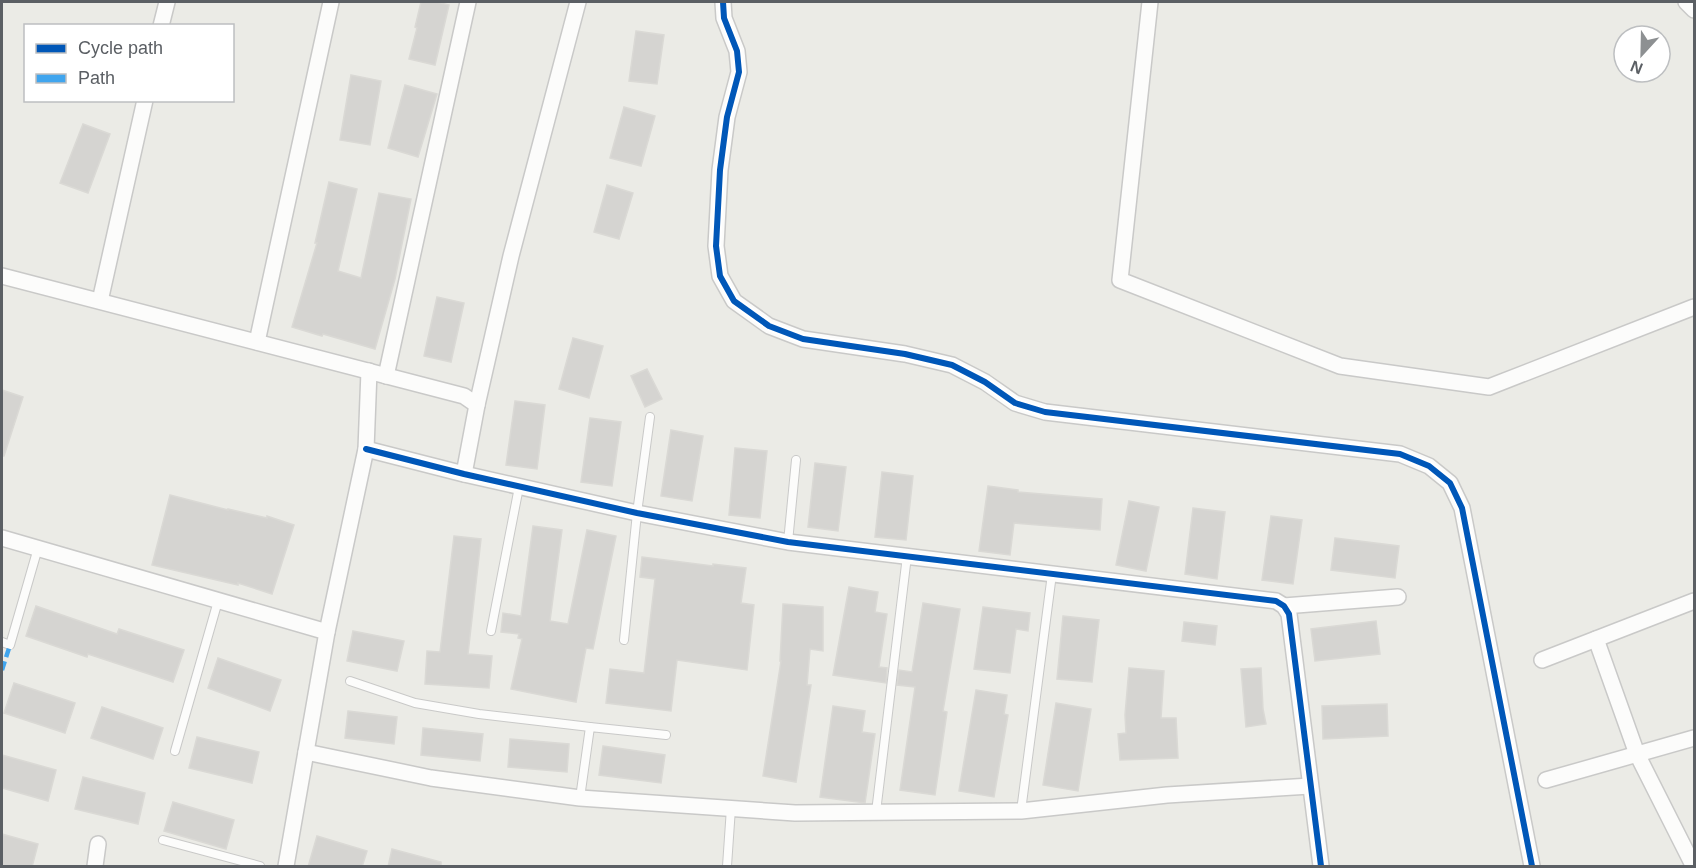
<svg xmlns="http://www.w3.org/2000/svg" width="1696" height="868" font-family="Arial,sans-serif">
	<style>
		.building { fill: #d5d4d1; stroke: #dad9d5; stroke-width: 1.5 }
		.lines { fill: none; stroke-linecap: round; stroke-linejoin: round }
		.lane-casing { stroke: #c9c9c8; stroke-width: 10 }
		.street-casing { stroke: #c9c9c8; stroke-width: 18 }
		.lane { stroke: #fcfcfb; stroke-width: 8 }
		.street { stroke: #fcfcfb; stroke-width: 15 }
		.quiet { stroke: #40a5ee; stroke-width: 4.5; stroke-dasharray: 9 4.5; stroke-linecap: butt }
		.cycleway-casing { stroke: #fff; stroke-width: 10 }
		.cycleway { stroke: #0057b8; stroke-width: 6 }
	</style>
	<rect width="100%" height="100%" fill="#ebebe6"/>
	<g class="building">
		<polygon points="421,2 437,2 449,5 435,65 409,59 417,28 415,27"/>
		<polygon points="636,31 664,35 657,84 629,81"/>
		<polygon points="351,75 381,81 370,145 340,140"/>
		<polygon points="405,85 437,94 418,157 388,148"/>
		<polygon points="624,107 655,116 641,166 610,158"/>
		<polygon points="83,124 110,134 88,193 60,183"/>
		<polygon points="329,182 357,189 338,271 361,278 379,193 411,199 395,279 375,349 323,334 322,336 292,327 317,243 315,243"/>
		<polygon points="607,185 633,193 619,239 594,232"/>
		<polygon points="437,297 464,303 451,362 424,356"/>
		<polygon points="573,338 603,346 589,398 559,389"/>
		<polygon points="647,369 662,399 645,407 631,376"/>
		<polygon points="2,390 23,397 4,456 2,456"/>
		<polygon points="515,401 545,405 537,469 506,465"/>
		<polygon points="590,418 621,422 612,486 581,482"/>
		<polygon points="671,430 703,436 692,501 661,496"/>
		<polygon points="735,448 767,451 760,518 729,515"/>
		<polygon points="815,463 846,467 838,531 808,527"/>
		<polygon points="882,472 913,476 906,540 875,537"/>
		<polygon points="988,486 1018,490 1018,492 1102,499 1100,530 1014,523 1010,555 979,551"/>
		<polygon points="170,495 228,510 228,509 267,518 267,516 294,525 272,594 238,583 238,585 152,565"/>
		<polygon points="1129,501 1159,507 1146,571 1116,565"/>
		<polygon points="1193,508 1225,512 1217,579 1185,574"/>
		<polygon points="1271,516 1302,520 1293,584 1262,580"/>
		<polygon points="533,526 562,530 550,621 568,624 587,530 616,536 593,649 586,648 576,702 511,689 522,639 518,638 519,634 501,632 503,613 521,616"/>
		<polygon points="454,536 481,539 468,654 492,656 489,688 425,684 427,651 440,652"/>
		<polygon points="1335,538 1399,546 1395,578 1331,570"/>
		<polygon points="642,557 713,566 713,564 746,568 741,603 754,605 747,670 677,660 671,711 606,703 610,669 644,673 655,579 640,577"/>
		<polygon points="849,587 878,592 875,612 887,614 879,667 887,668 886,683 833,675"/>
		<polygon points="923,603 960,609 943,711 947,712 935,795 900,790 915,687 897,685 899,670 912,672"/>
		<polygon points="783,604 823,607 823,651 810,649 807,685 811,685 796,782 763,776 781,661 780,661"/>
		<polygon points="36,606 117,634 119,629 184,650 173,682 88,654 87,657 26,636"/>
		<polygon points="983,607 1030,613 1028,631 1016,629 1010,673 974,669"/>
		<polygon points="1063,616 1099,620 1092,682 1057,679"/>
		<polygon points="1376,621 1380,654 1315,661 1311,629"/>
		<polygon points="1184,622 1217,626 1215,645 1182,641"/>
		<polygon points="353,631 404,641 397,671 347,661"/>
		<polygon points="218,658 281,680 270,711 208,688"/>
		<polygon points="1129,668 1164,671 1161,718 1176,718 1178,758 1120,760 1118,734 1126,733 1125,715"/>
		<polygon points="1261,668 1263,709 1266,724 1246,727 1241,669"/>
		<polygon points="14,683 75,703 65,733 4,713"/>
		<polygon points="976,690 1007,695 1004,714 1008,715 994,797 959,791"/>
		<polygon points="1056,703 1091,709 1078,791 1043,785"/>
		<polygon points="1387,704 1388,736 1323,739 1322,706"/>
		<polygon points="833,706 865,711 862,732 875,734 865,803 820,797"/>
		<polygon points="102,707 163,728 153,759 91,738"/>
		<polygon points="348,711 397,717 394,744 345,738"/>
		<polygon points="423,728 483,734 480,761 421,755"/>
		<polygon points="197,737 259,752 252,783 189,768"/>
		<polygon points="510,739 569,744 567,772 508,767"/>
		<polygon points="603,746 665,755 661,783 599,775"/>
		<polygon points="2,755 56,770 48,801 2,788"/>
		<polygon points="83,777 145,793 138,824 75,809"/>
		<polygon points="173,802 234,820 226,849 164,831"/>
		<polygon points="2,834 38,844 32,867 2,867"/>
		<polygon points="317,836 367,851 362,867 308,867"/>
		<polygon points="392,849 441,862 441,867 388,867"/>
	</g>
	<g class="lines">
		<g class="lane-casing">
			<g id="lane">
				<polyline points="788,542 796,460"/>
				<polyline points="491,631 519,487"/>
				<polyline points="624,640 637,513 650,417"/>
				<polyline points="2,642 10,645 38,548"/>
				<polyline points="350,681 415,703 479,714 590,727"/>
				<polyline points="175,751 218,601"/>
				<polyline points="580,798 590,727 666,735"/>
				<polyline points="1021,811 1052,574"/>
				<polyline points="876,812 907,556"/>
				<polyline points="163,840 260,866"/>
				<polyline points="727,866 731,808"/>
			</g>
		</g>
		<g class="street-casing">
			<g id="street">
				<polyline points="723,2 724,18 737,51 739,72 727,117 720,170 716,246 720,276 734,301 769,326 803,339 905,354 952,365 985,382 1015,403 1045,412 1400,454 1429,466 1450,483 1462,508 1532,866"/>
				<polyline points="1150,2 1120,280 1340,366 1489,387 1694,307"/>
				<polyline points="1686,2 1694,10"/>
				<polyline points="161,26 167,2"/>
				<polyline points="2,276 464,396 477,405 464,474"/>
				<polyline points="100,301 145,100"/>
				<polyline points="257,342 331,2"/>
				<polyline points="386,376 468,2"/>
				<polyline points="477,405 511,256 578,2"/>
				<polyline points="366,449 464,474 637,513 788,542 1276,601 1284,606 1289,614 1321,866"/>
				<polyline points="2,538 327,632 286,866"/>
				<polyline points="1284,606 1398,597"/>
				<polyline points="327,632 366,449 369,371"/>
				<polyline points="1596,639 1637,754 1692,863"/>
				<polyline points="1542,660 1694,601"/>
				<polyline points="306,752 431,778 580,798 795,813 1021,811 1167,795 1310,786"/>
				<polyline points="1546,780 1694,738"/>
				<polyline points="95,866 98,844"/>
			</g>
		</g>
		<use href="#lane" class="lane"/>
		<use href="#street" class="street"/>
		<polyline class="quiet" points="2,670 10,645"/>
		<g class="cycleway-casing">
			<g id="cycleway">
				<polyline points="723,2 724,18 737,51 739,72 727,117 720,170 716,246 720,276 734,301 769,326 803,339 905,354 952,365 985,382 1015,403 1045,412 1400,454 1429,466 1450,483 1462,508 1532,866"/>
				<polyline points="366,449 464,474 637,513 788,542 1276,601 1284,606 1289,614 1321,866"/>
			</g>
		</g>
		<use href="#cycleway" class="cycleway"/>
	</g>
	<rect width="1696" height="868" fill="none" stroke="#5b5f64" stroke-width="6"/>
	<rect x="24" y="24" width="210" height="78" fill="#ffffff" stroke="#bdbfc1" stroke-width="1.5"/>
	<rect x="36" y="44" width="30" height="9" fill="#0057b8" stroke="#bdbfc1" stroke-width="1.5"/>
	<text x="78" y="54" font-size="18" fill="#5b5f64">Cycle path</text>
	<rect x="36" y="74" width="30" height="9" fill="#40a5ee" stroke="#bdbfc1" stroke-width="1.5"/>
	<text x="78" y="84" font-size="18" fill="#5b5f64">Path</text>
	<g transform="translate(1642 54) rotate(202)"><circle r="28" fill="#ffffff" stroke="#bdbfc1" stroke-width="1.5"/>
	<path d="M0-4.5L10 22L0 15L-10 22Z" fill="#8d9092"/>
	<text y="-9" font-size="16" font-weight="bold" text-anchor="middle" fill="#5b5f64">N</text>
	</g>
</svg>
